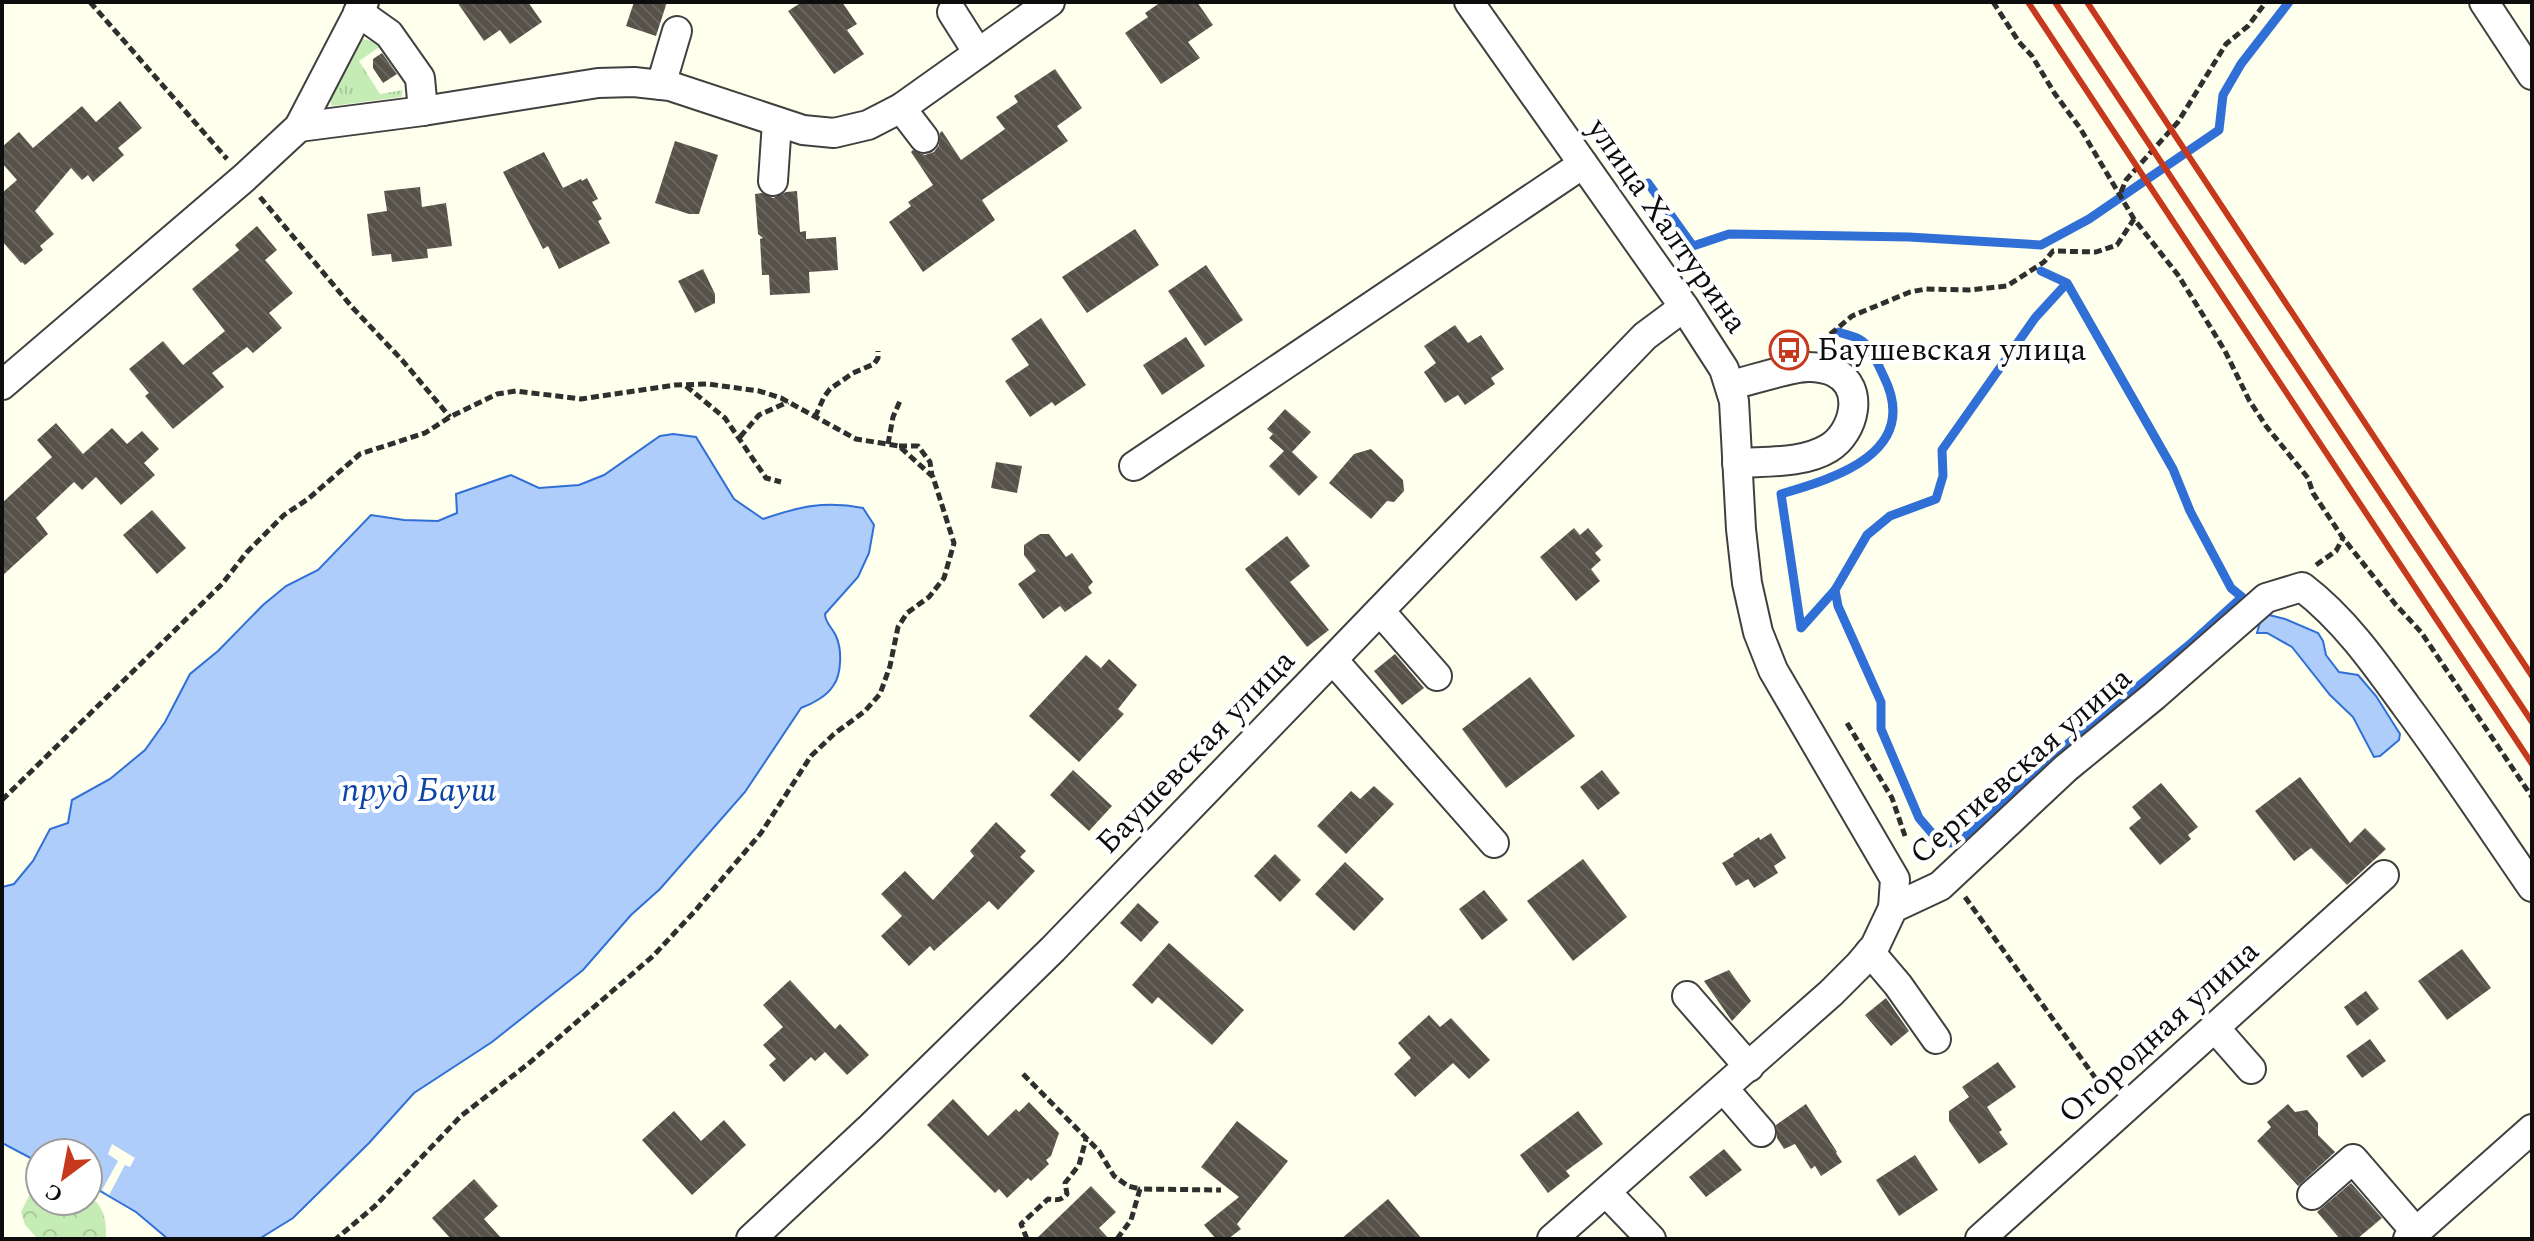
<svg xmlns="http://www.w3.org/2000/svg" width="2534" height="1241" font-family="Spectral,serif">
	<style>
		.grass { fill: url(#grass-tufts) }
		.park { fill: url(#park-crowns) }
		.water { fill: #aecdfa; stroke: #3070d6; stroke-width: 2 }
		.pier { fill: #ffffed }
		.lines { fill: none; stroke-linecap: round; stroke-linejoin: round }
		.stream { stroke: #3070d6; stroke-width: 9 }
		.building { fill: url(#building-back-hatch) }
		.minor-casing { stroke: #404040; stroke-width: 32 }
		.path { stroke: #2f2f2f; stroke-width: 5; stroke-dasharray: 8 4; stroke-linecap: butt }
		.minor { stroke: #fff; stroke-width: 28 }
		.rail { stroke: #c6391c; stroke-width: 6 }
		.labels { text-anchor: middle; dominant-baseline: central; stroke-width: 8; stroke-linejoin: round; paint-order: stroke }
		.street-label { font-size: 32px; fill: #0d0d0d; stroke: #fff }
		.poi-label { font-size: 32px; fill: #0d0d0d; stroke: #fff; text-anchor: start }
		.water-label { font-size: 34px; font-style: italic; fill: #0e43a7; stroke: #fff }
	</style>
	<defs>
		<pattern id="grass-tufts" width="24" height="20" patternUnits="userSpaceOnUse" patternTransform="scale(2)"><rect width="24" height="20" fill="#c5ecb4"/><path d="M3 7l-1-3M5 7V3M7 7l1-3M15 17l-1-3M17 17v-4M19 17l1-3" fill="none" stroke="#a8c99a"/></pattern>
		<pattern id="park-crowns" width="20" height="18" patternUnits="userSpaceOnUse" patternTransform="scale(2)"><rect width="20" height="18" fill="#c5ecb4"/><path d="M2 6a3 3 0 1 1 6 0M12 15a3 3 0 1 1 6 0" fill="none" stroke="#a8c99a"/></pattern>
		<pattern id="building-back-hatch" width="6" height="6" patternUnits="userSpaceOnUse" patternTransform="scale(2)"><rect width="6" height="6" fill="#565149"/><path d="M-1 5l2 2M0 0l6 6M5-1l2 2" fill="none" stroke="#69655f"/></pattern>
	</defs>
	<rect width="100%" height="100%" fill="#ffffed"/>
	<polygon class="grass" points="363,39 384,44 359,61 380,94 403,90 401,97 332,106 330,100"/>
	<path class="park" d="M 40,1190 L 40,1201 L 88,1201 L 88,1195 C 104,1205 107,1221 106,1239 L 38,1239 L 25,1225 L 21,1212 L 30,1194 Z"/>
	<g class="water">
		<path d="M 673,434 L 696,437 L 734,499 L 763,519 C 798,507 825,500 863,508 L 874,525 L 869,553 L 858,577 L 825,614 C 825,623 832,627 836,636 C 842,649 842,674 833,686 C 827,696 812,704 801,708 L 745,792 L 660,889 L 631,915 L 583,970 L 492,1042 L 414,1093 L 369,1143 L 293,1218 L 259,1239 L 168,1239 L 136,1212 L 88,1184 L 88,1153 L 40,1153 L 40,1163 L 2,1143 L 2,887 L 14,884 L 33,861 L 50,829 L 68,823 L 72,800 L 110,779 L 145,750 L 165,722 L 190,674 L 218,651 L 263,605 L 286,586 L 318,570 L 371,515 L 404,520 L 438,521 L 457,513 L 456,494 L 511,475 L 539,488 L 579,485 L 604,475 L 660,436 Z"/>
		<polygon points="2269,615 2285,619 2318,633 2323,641 2326,655 2339,672 2358,675 2376,696 2400,734 2399,740 2380,756 2374,757 2353,717 2330,695 2292,647 2267,633 2257,633 2260,622"/>
	</g>
	<polygon class="pier" points="112,1144 135,1158 130,1167 125,1165 109,1195 102,1190 118,1161 108,1154"/>
	<g class="lines">
		<g class="stream">
			<polyline points="1648,183 1693,246 1729,234 1909,237 2041,245 2089,219 2219,130 2223,95 2241,64 2289,2"/>
			<polyline points="2041,271 2067,283 2035,318 1942,450 1943,476 1936,499 1890,516 1867,535 1835,590 1838,606 1881,702 1881,729 1919,818 1937,839 1950,843 1960,841 2059,751 2189,645 2242,597 2231,588 2190,511 2173,469 2067,283"/>
			<path d="M 1835,590 L 1801,628 L 1781,494 C 1836,478 1921,452 1884,377 C 1879,367 1872,348 1862,341 C 1856,336 1845,335 1839,332"/>
		</g>
	</g>
	<g class="building">
		<polygon points="457,2 528,2 542,22 510,44 500,30 484,41"/>
		<polygon points="634,2 667,2 656,36 626,26"/>
		<polygon points="802,2 842,2 857,24 847,30 864,54 834,74 788,11"/>
		<polygon points="1161,2 1197,2 1213,25 1188,42 1200,58 1161,84 1125,33 1148,17 1145,13"/>
		<polygon points="382,53 397,74 383,83 373,68 373,59"/>
		<polygon points="1055,69 1082,108 1057,126 1068,141 982,200 995,220 923,272 889,222 911,206 908,202 933,185 911,152 913,150 925,155 934,152 939,145 940,133 942,131 961,160 1005,129 996,117 1018,102 1014,96"/>
		<polygon points="120,101 142,128 118,148 124,155 93,182 88,175 82,180 71,168 35,211 54,234 40,246 43,250 25,265 22,262 21,263 2,241 2,193 17,180 2,163 2,147 19,132 33,148 82,106 96,122"/>
		<polygon points="675,141 718,155 699,214 689,214 655,203"/>
		<polygon points="544,152 563,188 581,179 582,181 587,178 598,199 592,202 602,219 598,221 610,243 559,269 548,246 543,249 503,172"/>
		<polygon points="420,187 422,207 446,203 452,246 427,249 428,258 392,262 391,254 372,256 367,214 387,211 384,191"/>
		<polygon points="797,191 800,232 806,231 806,239 836,237 838,270 809,272 810,293 770,295 769,275 762,275 760,239 763,238 758,234 755,194 762,193 773,198 786,192"/>
		<polygon points="257,226 277,250 265,260 293,293 269,313 282,328 253,353 247,347 212,373 224,387 173,429 145,396 149,393 129,369 163,341 183,365 225,331 192,289 239,250 235,245"/>
		<polygon points="1135,229 1159,265 1087,313 1062,277"/>
		<polygon points="1206,265 1243,320 1205,346 1168,291"/>
		<polygon points="703,269 715,294 715,303 695,313 678,281"/>
		<polygon points="1041,318 1086,385 1055,406 1052,402 1030,417 1005,381 1029,365 1011,339"/>
		<polygon points="1455,325 1468,343 1481,335 1504,369 1491,378 1495,384 1465,405 1458,395 1445,403 1424,372 1436,363 1424,346"/>
		<polygon points="1186,337 1205,366 1162,395 1143,365"/>
		<polygon points="1285,409 1311,432 1292,452 1318,477 1299,496 1269,466 1284,451 1269,438 1273,434 1267,429"/>
		<polygon points="56,423 83,454 112,428 127,444 142,431 159,449 144,463 155,475 121,505 96,477 82,490 74,482 36,518 48,534 2,576 2,503 52,457 37,440"/>
		<polygon points="1371,449 1403,480 1404,491 1394,502 1387,501 1371,519 1329,483 1354,454"/>
		<polygon points="996,462 1022,466 1017,493 991,488"/>
		<polygon points="152,510 186,548 157,574 123,535"/>
		<polygon points="1574,528 1580,535 1588,528 1603,546 1595,553 1601,560 1591,569 1600,581 1576,601 1540,557"/>
		<polygon points="1040,534 1049,534 1066,557 1072,553 1093,582 1088,587 1092,593 1065,612 1060,606 1043,619 1018,584 1036,571 1024,555 1024,545"/>
		<polygon points="1287,536 1310,566 1290,582 1329,630 1307,647 1245,569"/>
		<polygon points="1395,654 1424,688 1402,705 1374,671"/>
		<polygon points="1086,655 1101,668 1109,659 1137,685 1118,709 1124,714 1079,762 1029,716"/>
		<polygon points="1530,677 1575,736 1506,788 1462,729"/>
		<polygon points="1073,770 1112,806 1089,831 1050,795"/>
		<polygon points="1602,770 1620,793 1598,810 1580,787"/>
		<polygon points="2300,777 2350,843 2365,828 2386,849 2347,885 2311,848 2294,861 2255,811"/>
		<polygon points="2161,783 2198,827 2188,835 2191,839 2160,865 2129,828 2141,818 2132,807"/>
		<polygon points="1374,786 1394,804 1346,854 1317,826 1351,791 1360,799"/>
		<polygon points="996,822 1026,851 1020,857 1035,871 998,910 989,901 934,951 930,946 909,966 881,936 902,916 881,894 905,871 933,900 974,856 970,851"/>
		<polygon points="1771,833 1786,858 1774,866 1778,873 1754,888 1748,879 1736,886 1722,863 1734,856 1733,854 1759,837 1760,840"/>
		<polygon points="1275,854 1301,880 1280,902 1254,876"/>
		<polygon points="1583,859 1627,917 1573,961 1527,901"/>
		<polygon points="1345,862 1384,899 1354,931 1315,894"/>
		<polygon points="1484,890 1508,920 1482,940 1459,909"/>
		<polygon points="1138,903 1159,922 1141,942 1120,923"/>
		<polygon points="1169,943 1244,1010 1212,1045 1158,997 1152,1004 1132,985"/>
		<polygon points="2462,949 2491,988 2447,1020 2418,981"/>
		<polygon points="1729,970 1751,1001 1732,1021 1704,981"/>
		<polygon points="790,980 835,1029 840,1024 869,1055 847,1075 825,1052 815,1061 811,1057 784,1082 769,1065 776,1059 763,1045 783,1027 763,1005"/>
		<polygon points="2366,991 2379,1009 2357,1026 2344,1007"/>
		<polygon points="1886,998 1909,1031 1891,1046 1865,1015"/>
		<polygon points="1429,1015 1440,1027 1451,1018 1490,1060 1469,1079 1453,1063 1415,1097 1394,1074 1411,1058 1398,1043"/>
		<polygon points="2370,1039 2386,1061 2362,1078 2346,1056"/>
		<polygon points="1998,1062 2016,1087 1987,1107 2002,1130 1999,1132 2008,1144 1979,1164 1949,1121 1949,1111 1969,1097 1962,1087"/>
		<polygon points="953,1099 988,1136 1016,1109 1019,1112 1029,1102 1059,1133 1051,1156 1046,1160 1049,1164 1031,1181 1028,1178 1007,1198 999,1189 995,1193 927,1125"/>
		<polygon points="1806,1104 1837,1152 1836,1153 1842,1162 1821,1176 1815,1166 1811,1169 1795,1144 1784,1149 1777,1138 1776,1125"/>
		<polygon points="2288,1104 2295,1112 2307,1110 2318,1123 2318,1135 2335,1152 2298,1186 2257,1141 2271,1127 2267,1122"/>
		<polygon points="674,1111 701,1141 724,1120 746,1145 692,1195 642,1140"/>
		<polygon points="1578,1111 1603,1144 1566,1171 1570,1176 1548,1193 1520,1155"/>
		<polygon points="1237,1121 1288,1161 1237,1224 1241,1229 1228,1239 1216,1239 1204,1225 1239,1197 1201,1167"/>
		<polygon points="1724,1149 1742,1170 1706,1197 1689,1177"/>
		<polygon points="1915,1155 1938,1190 1899,1216 1876,1180"/>
		<polygon points="474,1179 498,1206 484,1219 502,1239 451,1239 432,1218"/>
		<polygon points="2351,1183 2382,1218 2357,1239 2340,1239 2317,1212"/>
		<polygon points="1091,1186 1116,1212 1099,1228 1109,1239 1036,1239"/>
		<polygon points="1388,1199 1422,1239 1341,1239"/>
	</g>
	<g class="lines">
		<g class="minor-casing">
			<g id="minor">
				<polyline points="1469,2 1684,307 1724,369 1734,401 1741,529 1747,583 1758,632 1773,670 1895,879 1893,908"/>
				<polyline points="2484,2 2532,75"/>
				<polyline points="358,12 389,34 420,78 423,111"/>
				<polyline points="952,12 978,53"/>
				<polyline points="661,85 677,31"/>
				<polyline points="901,108 924,138"/>
				<polyline points="299,127 423,111 598,83 634,82 670,86 803,130 834,133 868,125 901,108 1050,2"/>
				<polyline points="773,181 777,122"/>
				<polyline points="2,385 244,178 299,127 364,2"/>
				<path d="M 1731,385 C 1749,381 1794,366 1810,367 C 1816,367 1828,369 1834,372 C 1866,387 1854,433 1829,448 C 1803,464 1766,461 1737,463"/>
				<polyline points="1134,466 1583,164"/>
				<polyline points="1380,611 1437,676"/>
				<polyline points="1333,660 1494,843"/>
				<polyline points="1870,952 1898,985 1936,1039"/>
				<polyline points="1687,996 1749,1067"/>
				<polyline points="2215,1028 2251,1069"/>
				<polyline points="1724,1089 1761,1132"/>
				<polyline points="1606,1192 1651,1239"/>
				<polyline points="2312,1195 2353,1159 2416,1232"/>
				<polyline points="751,1239 871,1127 1053,949 1645,336 1684,307"/>
				<path d="M 1552,1239 L 1831,993 L 1859,965 L 1875,946 L 1893,908 L 1940,886 L 2066,768 L 2154,696 L 2266,598 L 2302,587 C 2344,619 2375,663 2406,706 C 2450,765 2490,826 2532,887"/>
				<polyline points="1980,1239 2384,875"/>
				<polyline points="2408,1239 2532,1129"/>
			</g>
		</g>
		<g class="path">
			<polyline points="90,2 227,159"/>
			<polyline points="1993,2 2019,42 2032,56 2055,94 2080,128 2134,219 2178,275 2203,315 2225,351 2249,400 2266,426 2308,478 2313,493 2343,538 2396,605 2421,632 2532,797"/>
			<polyline points="2121,192 2126,180 2178,122 2226,44 2248,26 2266,2"/>
			<polyline points="260,197 352,307 402,360 450,417"/>
			<polyline points="1821,342 1852,316 1910,292 1926,289 1969,290 2007,286 2044,262 2053,251 2096,252 2117,245 2134,219"/>
			<polyline points="686,386 725,418 766,478 781,482"/>
			<polyline points="815,417 824,397 830,389 853,373 874,364 878,358 878,351"/>
			<polyline points="740,437 759,415 788,402"/>
			<polyline points="888,444 893,417 900,401"/>
			<polyline points="899,446 918,446 930,462 932,476"/>
			<polyline points="2316,565 2336,551 2343,538"/>
			<polyline points="1847,723 1892,798 1905,836"/>
			<polyline points="2,800 222,584 247,552 284,515 308,499 360,454 425,433 450,417 497,394 516,391 581,399 675,385 708,384 759,391 781,398 856,439 899,446 933,477 954,543 944,578 929,597 907,613 898,627 890,666 880,694 865,711 834,734 811,756 761,833 695,911 653,956 528,1064 461,1116 375,1206 336,1239"/>
			<polyline points="1965,897 2104,1090"/>
			<polyline points="1023,1074 1099,1151 1114,1176 1128,1186 1140,1189"/>
			<path d="M 1027,1239 L 1021,1224 L 1048,1199 C 1056,1200 1061,1201 1067,1194 L 1065,1183 L 1079,1165 L 1086,1139"/>
			<polyline points="1117,1239 1131,1220 1140,1189 1221,1190"/>
		</g>
		<use href="#minor" class="minor"/>
		<g class="rail">
			<polyline points="2028,2 2532,764"/>
			<polyline points="2055,2 2532,722"/>
			<polyline points="2087,2 2532,676"/>
		</g>
	</g>
	<defs>
		<g id="bus-ring" transform="scale(2)"><circle r="9.5" fill="#fff" stroke="#c6391c" stroke-width="1.5"/><path d="M-5-6H5V4H4V6H2V4H-2V6H-4V4H-5ZM-3.5-4V0h7V-4ZM-3.5 1.2v1.5H-2V1.2ZM2 1.2v1.5H3.5V1.2Z" fill="#c6391c"/></g>
	</defs>
	<g fill-rule="evenodd">
		<use href="#bus-ring" x="1789" y="350"/>
	</g>
	<g class="labels">
		<g class="street-label">
			<text transform="translate(1667 226) rotate(55)">улица Халтурина</text>
			<text transform="translate(1196 752) rotate(-46)">Баушевская улица</text>
			<text transform="translate(2021 766) rotate(-41)">Сергиевская улица</text>
			<text transform="translate(2159 1032) rotate(-42)">Огородная улица</text>
		</g>
		<g class="poi-label">
			<text x="1817" y="350">Баушевская улица</text>
		</g>
		<g class="water-label">
			<text x="419" y="791">пруд Бауш</text>
		</g>
	</g>
	<rect width="2534" height="1241" fill="none" stroke="#0d0d0d" stroke-width="8"/>
	<g transform="translate(64 1177) rotate(212)"><circle r="38" fill="#ffffff" stroke="#9e9e9e" stroke-width="2"/>
	<path d="M0-6L14 30L0 20L-14 30Z" fill="#c6391c"/>
	<text y="-12" font-size="22" font-weight="bold" text-anchor="middle" fill="#0d0d0d">С</text>
	</g>
</svg>
